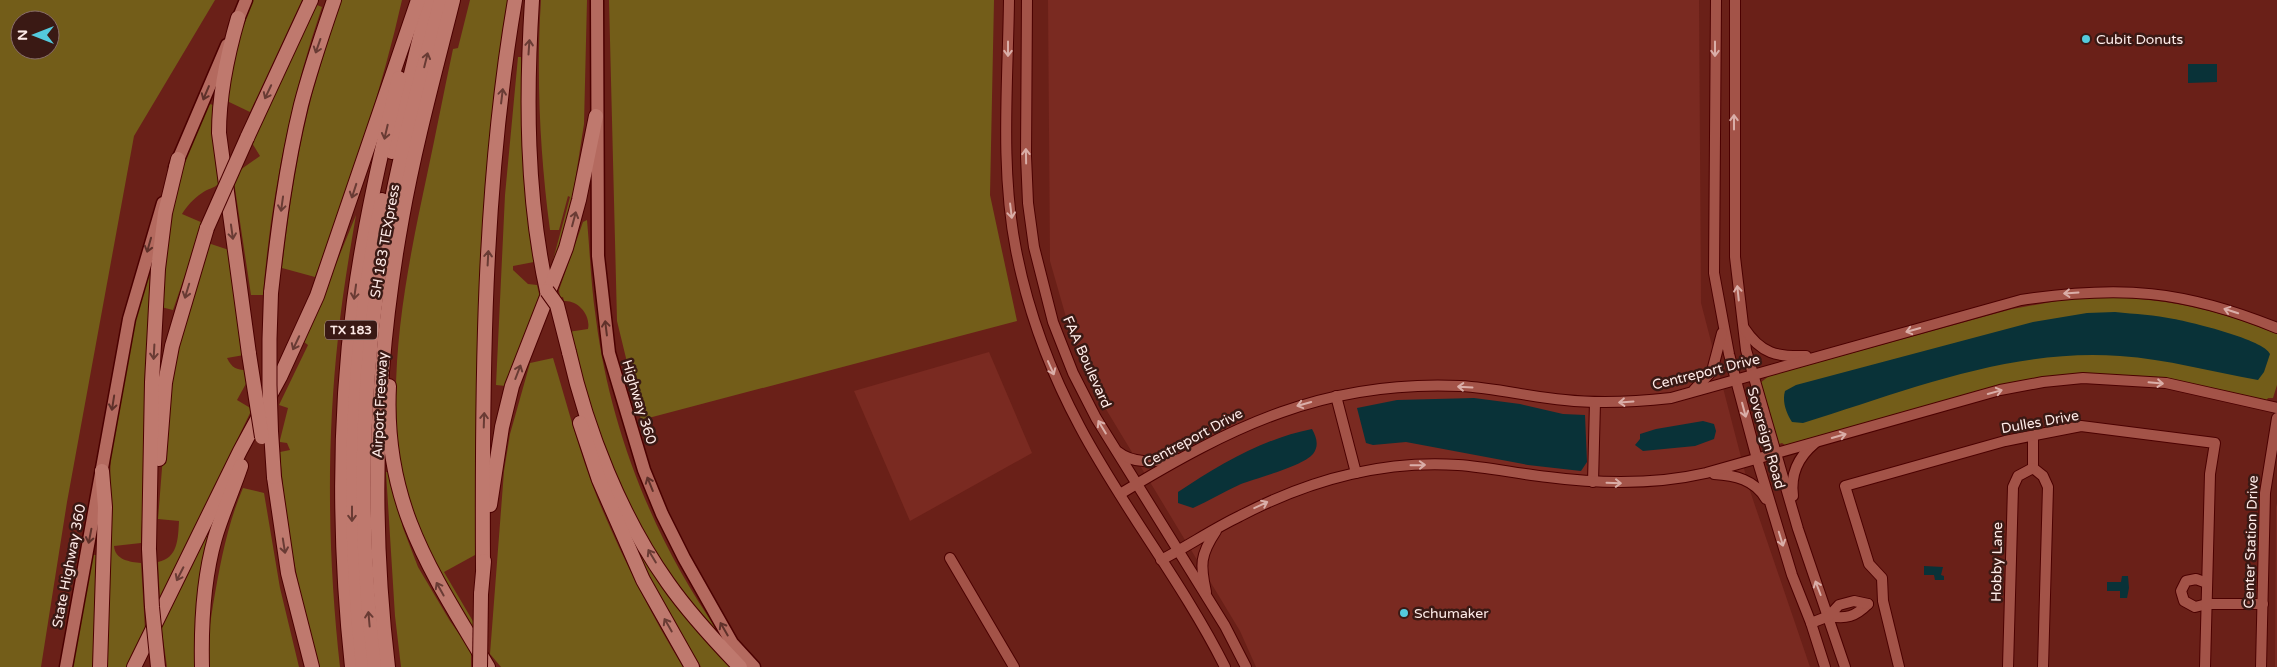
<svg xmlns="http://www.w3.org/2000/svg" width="2277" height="667" font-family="'Varela Round',sans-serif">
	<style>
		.built { fill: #7a2a21 }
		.green { fill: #735d19; fill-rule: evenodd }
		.water { fill: #093238 }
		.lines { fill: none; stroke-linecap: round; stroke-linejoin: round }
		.minor-casing { stroke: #4b0000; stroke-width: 12 }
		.major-casing { stroke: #4b0000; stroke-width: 15 }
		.highway-casing { stroke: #4b0000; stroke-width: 16 }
		.minor { stroke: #a35348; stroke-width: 10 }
		.major { stroke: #b46a5f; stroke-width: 12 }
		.highway { stroke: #bf796e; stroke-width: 14 }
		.highway-bridge-casing { stroke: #4b0000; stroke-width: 16; stroke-linecap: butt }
		.highway-bridge { stroke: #bf796e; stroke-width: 14 }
		.oneway { stroke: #693b34 }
		.oneway2 { stroke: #daaea8 }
		.oneway3 { stroke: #5f312a }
		.poi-dot { fill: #54cadd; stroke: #3a1914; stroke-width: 2 }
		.labels { text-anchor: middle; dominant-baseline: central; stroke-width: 5; stroke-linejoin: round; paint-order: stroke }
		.shield { fill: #3a1914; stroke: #c3aca8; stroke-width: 1 }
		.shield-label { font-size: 12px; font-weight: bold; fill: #feebe8 }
		.poi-label { font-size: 14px; fill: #feebe8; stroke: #3a1914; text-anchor: start }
		.street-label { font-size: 14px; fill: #feebe8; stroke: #3a1914 }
	</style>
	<rect width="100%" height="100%" fill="#6a2018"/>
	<g class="built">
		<polygon points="1048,0 1699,0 1701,303 1749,488 1810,667 1256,667 1240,631 1095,391 1072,338 1050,261"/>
		<polygon points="989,352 1032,453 910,521 854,391"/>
		<polygon points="2277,503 2277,667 2275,667 2276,507"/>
	</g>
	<g class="green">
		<path d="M 0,0 L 215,0 L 134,136 L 67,502 L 41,667 L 0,667 ZM 20,20 L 50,20 L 50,50 L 20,50 Z"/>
		<polygon points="252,0 302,0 250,112 227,101 236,41"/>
		<path d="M 341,0 L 402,0 C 381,94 349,187 315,277 L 282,268 C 289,210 297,152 312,95 C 321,63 331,32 341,0 Z"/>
		<path d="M 470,0 L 510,0 L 475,555 L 444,572 L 474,623 L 473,629 C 444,580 414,532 403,475 C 384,379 407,269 427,175 C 436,133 444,91 453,49 L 458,48 Z"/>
		<path d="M 541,0 L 587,0 L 584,124 L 573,194 L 555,263 L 553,260 L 570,197 L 568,196 L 559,230 L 550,230 C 540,154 536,77 541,0 Z"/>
		<polygon points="609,0 994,0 990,195 1017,321 641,420 617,321"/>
		<path d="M 317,5 L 322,7 C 290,100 271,197 263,295 L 251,295 L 234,182 L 240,170 L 260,156 L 252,143 L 296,45 Z"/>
		<polygon points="518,57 521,57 523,158 534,262 513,266 513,270 528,284 537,285 540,298 506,386 496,385 505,195"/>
		<path d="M 209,104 L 214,105 L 212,126 L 219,183 C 214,189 208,188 202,193 C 193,199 187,206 182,214 L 203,223 L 173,310 L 161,307 L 165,236 L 177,177 Z"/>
		<path d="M 356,215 C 349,256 342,297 338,338 C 326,447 328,558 340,667 L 319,667 C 299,597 285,525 280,452 L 290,450 L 287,443 L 280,442 L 280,440 L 288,408 L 279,405 L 308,345 L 304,342 Z"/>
		<path d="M 587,220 C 590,253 591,286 596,319 C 610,429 654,540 718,631 L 716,634 L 675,585 L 637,522 L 598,433 L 568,332 L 588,329 C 591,315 578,300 564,301 L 563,297 L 560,298 L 559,290 L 583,222 Z"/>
		<path d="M 208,243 L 229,250 L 244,355 L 227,358 C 232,368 236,370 247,370 L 248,380 L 237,400 L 252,409 L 160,600 L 158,562 C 178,558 178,539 179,521 L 158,519 L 167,405 L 174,360 Z"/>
		<path d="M 149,260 L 153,262 L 141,543 L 114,546 C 115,560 130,562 141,563 L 145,629 L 127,667 L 104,667 L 111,450 L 127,350 Z"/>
		<path d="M 2111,297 C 2173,300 2219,310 2277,334 L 2277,385 L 2273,398 L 2268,398 L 2266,401 L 2142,376 L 2102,374 L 2066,375 L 1978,392 L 1785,445 L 1782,443 L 1779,444 L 1776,440 L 1760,383 L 1769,376 L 2012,309 L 2068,299 Z"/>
		<path d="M 553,358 C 567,404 579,452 597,497 C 621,555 650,613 683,667 L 501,667 L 490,654 L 504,471 L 510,434 L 530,363 Z"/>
		<polygon points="386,472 390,472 403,528 418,567 450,621 471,651 471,667 401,667 395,616"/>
		<path d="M 243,488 L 264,493 L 280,588 L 299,667 L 208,667 C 206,647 210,625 213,605 C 220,565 227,525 243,488 Z"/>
		<polygon points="206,534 209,536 196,667 167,667 161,624"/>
		<polygon points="635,538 734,667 701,667 664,604 631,540"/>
		<polygon points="91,555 99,555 95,667 71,667"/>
	</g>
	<g class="water">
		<polygon points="2188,64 2217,64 2217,82 2188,83"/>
		<path d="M 2115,312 C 2135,314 2155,315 2174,319 C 2191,322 2265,340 2270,354 L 2264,372 L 2258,380 C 2212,372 2167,359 2120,356 C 2010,348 1906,391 1803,423 L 1792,422 C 1786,413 1782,401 1785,391 L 1796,385 L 2033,322 L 2087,313 Z"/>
		<polygon points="1474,398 1520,404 1563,414 1585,415 1587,462 1581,471 1528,465 1406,442 1373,445 1366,443 1357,408 1397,400"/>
		<polygon points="1703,421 1714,424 1716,431 1714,439 1695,446 1643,451 1635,445 1640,439 1640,434 1656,429"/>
		<path d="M 1312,429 C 1317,438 1319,446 1313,454 C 1303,466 1257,478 1241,484 C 1225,491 1209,501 1193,508 L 1178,503 L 1178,492 C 1221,464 1262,439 1312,429 Z"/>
		<polygon points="1924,566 1943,567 1941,575 1944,576 1944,580 1935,580 1934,575 1924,575"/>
		<polygon points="2122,576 2128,576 2129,588 2127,598 2120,598 2120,591 2107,591 2107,582 2121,582"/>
	</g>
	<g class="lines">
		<g class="minor-casing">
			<g id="minor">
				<path d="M 1009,0 C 1008,82 1000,168 1016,250 C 1028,312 1050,371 1080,427 C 1124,510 1183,583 1225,667"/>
				<polyline points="1027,0 1026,156 1028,203 1034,247 1053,322 1073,373 1096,418 1225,626 1246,667"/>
				<polyline points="1716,0 1714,273 1729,354 1757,459 1792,575 1811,623 1825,667"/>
				<polyline points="1735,0 1735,257 1746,350 1798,529 1845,667"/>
				<path d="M 1744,328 C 1761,354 1777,357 1806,356"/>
				<polyline points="1694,390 1712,371 1722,333"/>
				<polyline points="1336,396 1356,473"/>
				<polyline points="2033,436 2033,468 2043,476 2048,487 2043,667"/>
				<path d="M 1118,452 C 1134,465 1157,461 1176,459"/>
				<path d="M 1714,474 C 1735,475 1755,480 1766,499"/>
				<polyline points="1593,482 1595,402"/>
				<path d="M 1120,494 C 1232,426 1325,380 1460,386 C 1496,388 1530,397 1565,400 C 1601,404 1635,402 1671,398 L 2021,300 C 2120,285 2184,290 2277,328"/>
				<path d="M 1793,496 C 1790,474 1798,457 1815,443"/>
				<polyline points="950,558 1014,667"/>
				<path d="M 1161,560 C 1188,546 1213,529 1240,516 C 1307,481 1382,460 1458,465 C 1488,467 1518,474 1548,477 C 1601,484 1654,485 1706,473 L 2000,390 L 2043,382 L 2083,378 L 2166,383 L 2277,408"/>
				<polyline points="2207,583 2196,579 2186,581 2181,591 2184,601 2195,607 2207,604 2263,604"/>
				<path d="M 1206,592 C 1200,565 1200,555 1216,531"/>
				<path d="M 1829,616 C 1846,619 1855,617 1868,604"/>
				<polyline points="1811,623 1829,616 1839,605 1854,601 1868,604"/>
				<polyline points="1899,667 1883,601 1882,578 1869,564 1845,486 2005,441 2081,426 2215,443 2210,474 2205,667"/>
				<polyline points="2008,667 2013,487 2018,476 2033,468"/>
				<polyline points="2261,667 2265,493 2277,418"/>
			</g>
		</g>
		<g class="major-casing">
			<g id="major">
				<polyline points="597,0 598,256 609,353 644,470 662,514 684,558 732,643 754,667"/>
				<polyline points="235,27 246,0"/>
				<polyline points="175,167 227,45"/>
				<polyline points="66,667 129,319 163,203"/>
			</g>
		</g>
		<g class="highway-casing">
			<g id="highway">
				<path d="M 532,0 C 526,96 526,196 547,291"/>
				<path d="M 238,18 C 227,56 219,93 219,133 L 249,354"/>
				<polyline points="247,138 311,0"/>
				<polyline points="392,152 429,0"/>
				<path d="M 271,293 C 278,230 286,167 301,105 C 310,70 322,35 334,0"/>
				<path d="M 569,352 C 587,431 621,517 668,583 C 689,613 714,640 740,667"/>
				<path d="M 389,386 C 383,504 431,571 488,667"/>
				<polyline points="580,423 599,480 643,580 692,667"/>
				<polyline points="159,459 165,383 172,346 207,228"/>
				<polyline points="274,477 288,573 312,667"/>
				<polyline points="490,505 502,427 512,386 566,248 579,200 596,116"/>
				<polyline points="149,549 152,382 158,269 165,213 178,159"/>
				<path d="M 483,569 C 482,380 483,187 515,0"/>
				<polyline points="481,594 484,561"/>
				<polyline points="100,667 105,507 102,471"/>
				<polyline points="134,667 240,451 280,377 317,296 418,0"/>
				<path d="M 202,667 C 201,624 203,580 215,538 C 222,514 233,490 241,466"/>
				<path d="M 352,667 C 339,545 338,422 354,301 C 364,226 381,152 399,78"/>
				<path d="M 363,667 C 346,511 350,354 382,200"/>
				<path d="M 375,667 C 356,518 361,368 388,220 C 401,146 423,73 441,0"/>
				<path d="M 388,667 C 370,517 375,367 402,218 C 415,145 435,72 453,0"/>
			</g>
		</g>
		<use href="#minor" class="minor"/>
		<use href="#major" class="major"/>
		<use href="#highway" class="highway"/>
		<g class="highway-bridge-casing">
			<g id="highway-bridge">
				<polyline points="207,228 247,138"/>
				<polyline points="547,291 557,305 569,352"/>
				<path d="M 271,293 C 268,355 269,416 274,477"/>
				<polyline points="249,354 262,437"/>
				<polyline points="149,549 152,607 158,667"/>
				<polyline points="480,667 481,594"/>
			</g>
		</g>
		<use href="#highway-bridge" class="highway-bridge"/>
	</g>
	<defs><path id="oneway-shaft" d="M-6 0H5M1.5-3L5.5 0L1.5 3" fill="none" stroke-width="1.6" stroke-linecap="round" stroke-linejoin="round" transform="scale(1.25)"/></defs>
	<g class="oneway">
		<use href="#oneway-shaft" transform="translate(318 46) rotate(109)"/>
		<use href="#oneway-shaft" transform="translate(529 47) rotate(-86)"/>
		<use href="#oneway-shaft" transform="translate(426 60) rotate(-76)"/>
		<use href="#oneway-shaft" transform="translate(268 92) rotate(115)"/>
		<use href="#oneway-shaft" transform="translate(502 96) rotate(-83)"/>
		<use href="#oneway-shaft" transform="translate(386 132) rotate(103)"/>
		<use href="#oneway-shaft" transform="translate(354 191) rotate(108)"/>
		<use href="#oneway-shaft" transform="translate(282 204) rotate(98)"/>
		<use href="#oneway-shaft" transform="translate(574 219) rotate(-75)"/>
		<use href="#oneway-shaft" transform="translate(232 232) rotate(82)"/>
		<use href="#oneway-shaft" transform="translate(488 258) rotate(-87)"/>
		<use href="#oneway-shaft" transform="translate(187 291) rotate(107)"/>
		<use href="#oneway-shaft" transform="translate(355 292) rotate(98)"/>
		<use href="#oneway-shaft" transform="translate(296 343) rotate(115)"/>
		<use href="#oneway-shaft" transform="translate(154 352) rotate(93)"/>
		<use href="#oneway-shaft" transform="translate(518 372) rotate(-69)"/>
		<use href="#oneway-shaft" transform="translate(484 420) rotate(-88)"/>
		<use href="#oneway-shaft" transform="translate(352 514) rotate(90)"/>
		<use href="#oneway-shaft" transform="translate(284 546) rotate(81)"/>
		<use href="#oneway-shaft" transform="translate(652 556) rotate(-121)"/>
		<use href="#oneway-shaft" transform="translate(180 574) rotate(117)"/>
		<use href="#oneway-shaft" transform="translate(440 589) rotate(-119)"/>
		<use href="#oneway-shaft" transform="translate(369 619) rotate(-95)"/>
		<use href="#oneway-shaft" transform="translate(668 625) rotate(-120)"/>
	</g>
	<g class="oneway2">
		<use href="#oneway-shaft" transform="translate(1008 49) rotate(90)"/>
		<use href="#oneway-shaft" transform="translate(1715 49) rotate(90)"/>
		<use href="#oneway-shaft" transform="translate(1734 122) rotate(-90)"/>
		<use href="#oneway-shaft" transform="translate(1026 156) rotate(-91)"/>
		<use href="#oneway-shaft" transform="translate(1011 211) rotate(83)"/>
		<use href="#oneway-shaft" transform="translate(1738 293) rotate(-96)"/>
		<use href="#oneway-shaft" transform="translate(2071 293) rotate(176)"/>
		<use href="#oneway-shaft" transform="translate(2231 311) rotate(-162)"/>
		<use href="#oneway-shaft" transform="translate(1913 330) rotate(164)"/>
		<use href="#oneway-shaft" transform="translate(1051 368) rotate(66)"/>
		<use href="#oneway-shaft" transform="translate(2156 383) rotate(5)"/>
		<use href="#oneway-shaft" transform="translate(1465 387) rotate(-177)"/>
		<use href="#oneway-shaft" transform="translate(1995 392) rotate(-15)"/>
		<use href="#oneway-shaft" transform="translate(1626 402) rotate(176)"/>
		<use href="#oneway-shaft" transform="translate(1304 404) rotate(164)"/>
		<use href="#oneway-shaft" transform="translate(1744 410) rotate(75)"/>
		<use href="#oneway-shaft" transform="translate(1102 427) rotate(-121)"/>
		<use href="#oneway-shaft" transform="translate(1839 436) rotate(-16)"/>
		<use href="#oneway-shaft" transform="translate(1418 465) rotate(-1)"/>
		<use href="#oneway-shaft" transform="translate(1614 483) rotate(2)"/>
		<use href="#oneway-shaft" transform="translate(1261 505) rotate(-25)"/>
		<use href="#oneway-shaft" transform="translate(1781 539) rotate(73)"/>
		<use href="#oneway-shaft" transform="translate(1818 588) rotate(-111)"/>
	</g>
	<g class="oneway3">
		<use href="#oneway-shaft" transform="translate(206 93) rotate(113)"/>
		<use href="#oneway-shaft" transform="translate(149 245) rotate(106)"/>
		<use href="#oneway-shaft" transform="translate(606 328) rotate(-97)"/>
		<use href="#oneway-shaft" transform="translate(113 403) rotate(99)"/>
		<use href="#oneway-shaft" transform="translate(650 484) rotate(-112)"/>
		<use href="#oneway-shaft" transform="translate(90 536) rotate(101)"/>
		<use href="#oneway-shaft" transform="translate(724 629) rotate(-120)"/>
	</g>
	<g class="poi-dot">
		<circle cx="2086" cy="39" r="5"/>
		<circle cx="1404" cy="613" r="5"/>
	</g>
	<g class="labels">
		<rect class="shield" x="325" y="320.5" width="52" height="19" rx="4"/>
		<g class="shield-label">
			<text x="351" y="330">TX 183</text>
		</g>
		<g class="poi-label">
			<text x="2096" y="39">Cubit Donuts</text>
			<text x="1414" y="613">Schumaker</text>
		</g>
		<g class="street-label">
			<text transform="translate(385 241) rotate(-80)">SH 183 TEXpress</text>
			<text transform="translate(1087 362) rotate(66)">FAA Boulevard</text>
			<text transform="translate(1706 372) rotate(-14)">Centreport Drive</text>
			<text transform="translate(639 402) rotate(73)">Highway 360</text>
			<text transform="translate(380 405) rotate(-87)">Airport Freeway</text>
			<text transform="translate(2040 422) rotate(-10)">Dulles Drive</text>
			<text transform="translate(1193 438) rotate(-28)">Centreport Drive</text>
			<text transform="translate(1766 438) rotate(74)">Sovereign Road</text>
			<text transform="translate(2251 542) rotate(-88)">Center Station Drive</text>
			<text transform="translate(1997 562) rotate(-89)">Hobby Lane</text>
			<text transform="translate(69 566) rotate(-79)">State Highway 360</text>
		</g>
	</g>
	<g transform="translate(35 35) rotate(270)"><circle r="24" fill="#3a1914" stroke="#886d69"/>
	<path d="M0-4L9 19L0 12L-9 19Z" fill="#54cadd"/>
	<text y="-8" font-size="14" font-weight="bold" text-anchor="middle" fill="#feebe8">N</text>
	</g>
</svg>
